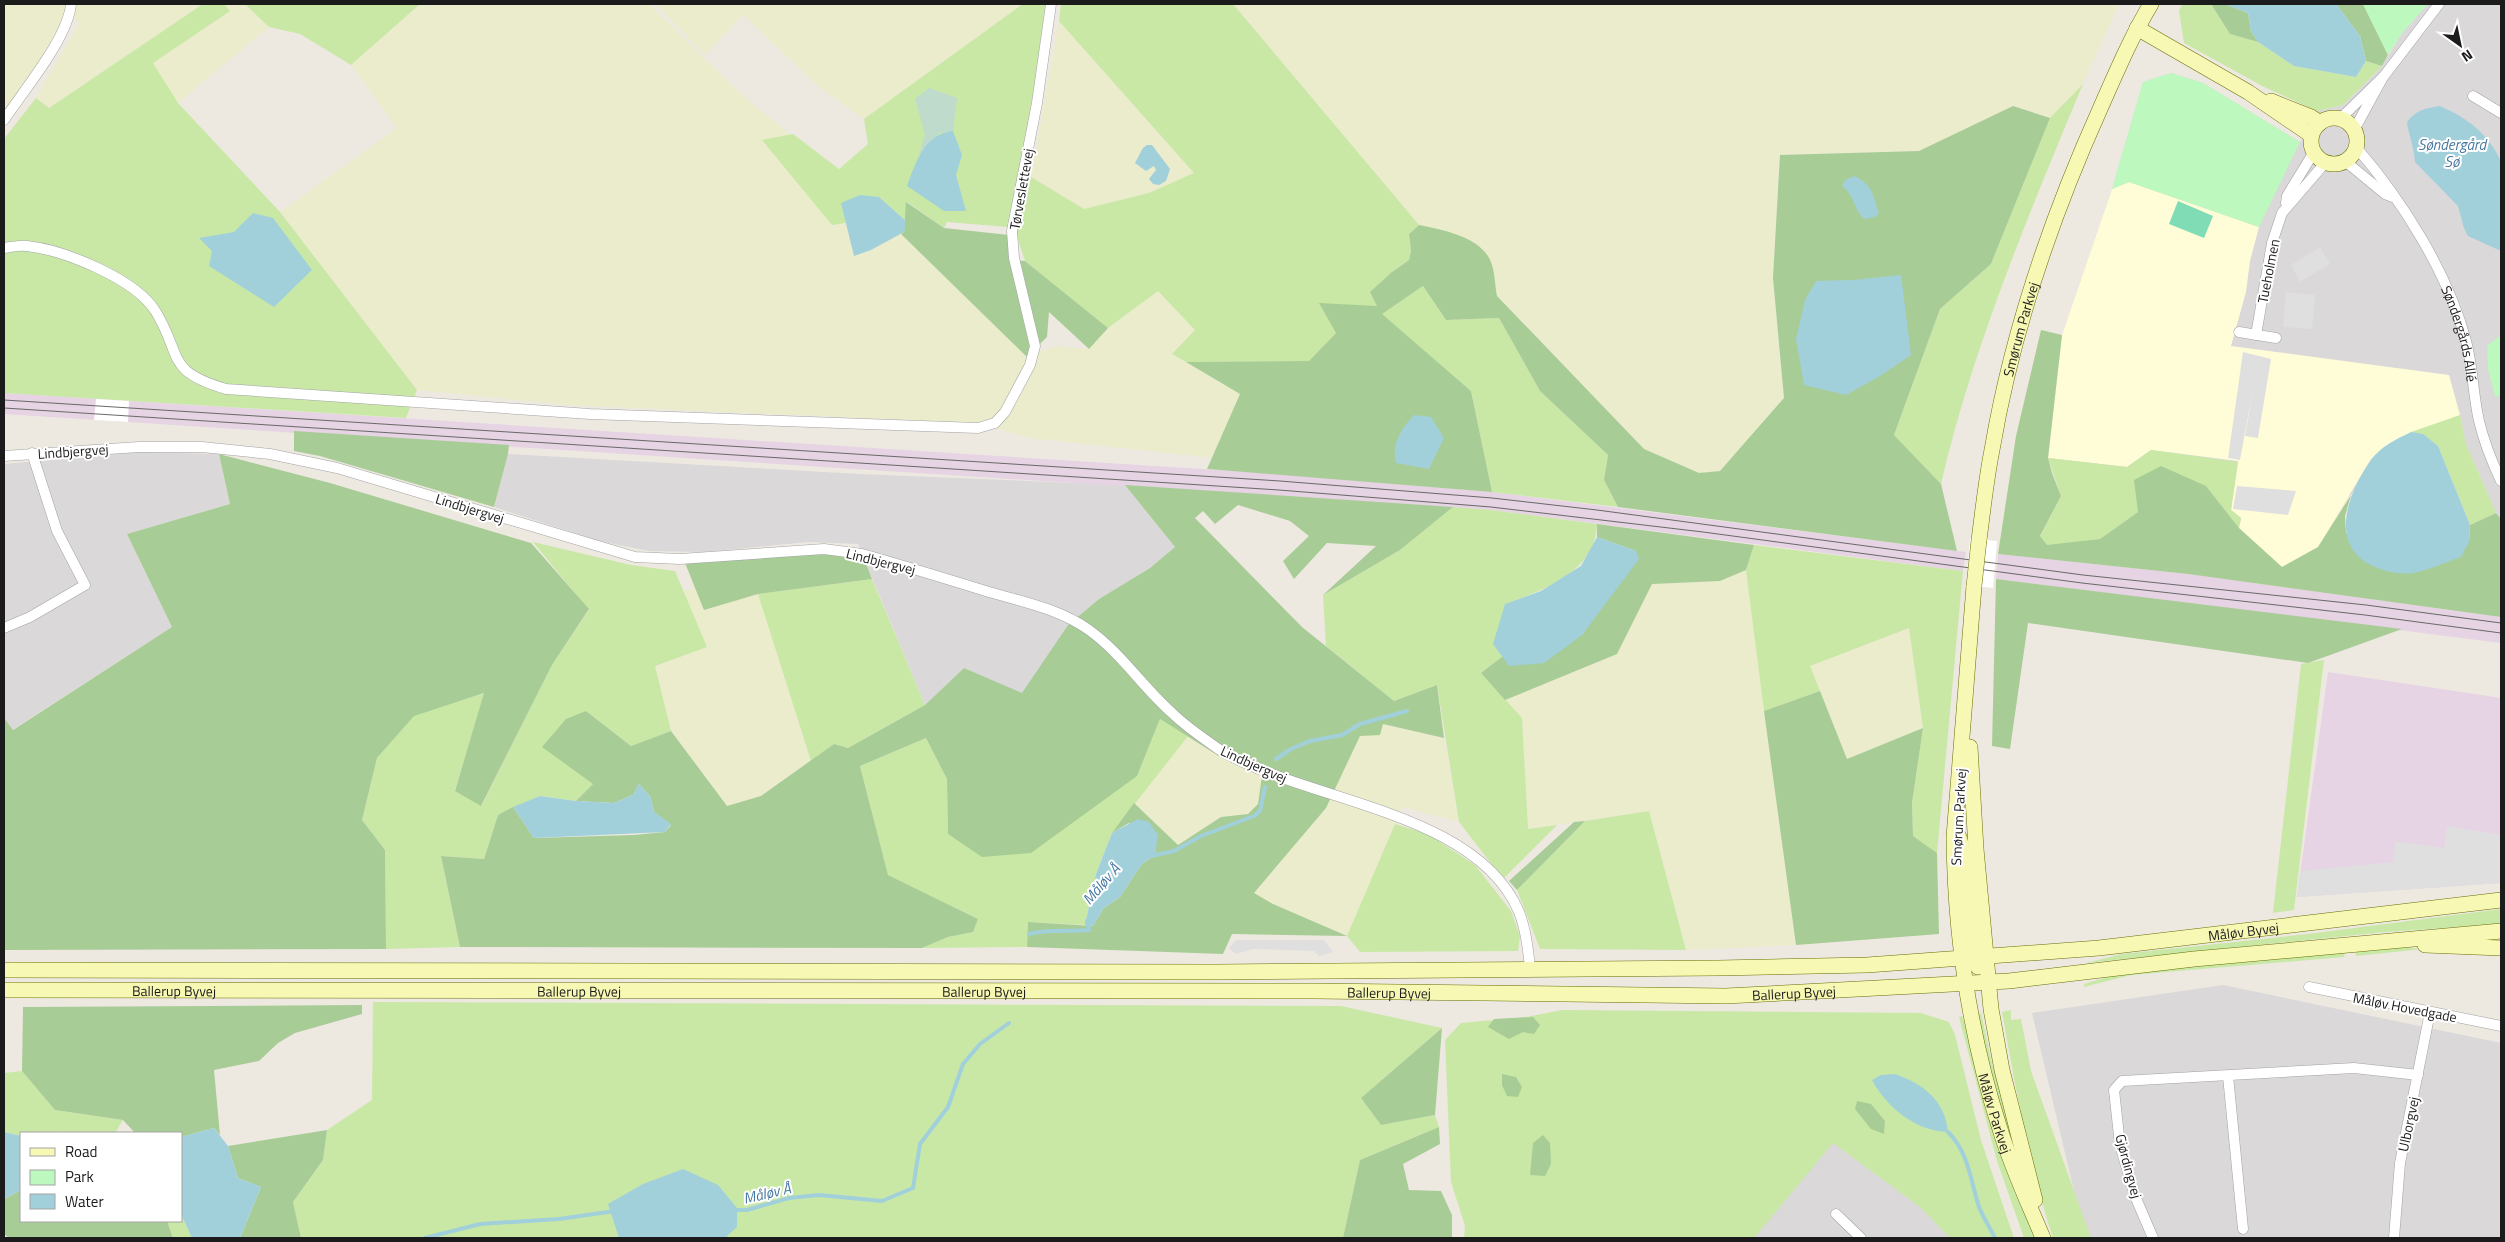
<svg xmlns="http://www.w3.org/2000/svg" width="2505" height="1242" font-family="'Titillium Web',sans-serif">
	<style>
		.residential { fill: #dad8d8 }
		.industrial { fill: #e6d3e3 }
		.education { fill: #fffdd8 }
		.farmland { fill: #ebeccc }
		.grass { fill: #c9e8a6 }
		.forest { fill: #a8cc96 }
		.wetland { fill: #bedbcc }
		.park { fill: #bdf8bf }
		.pitch { fill: #7fdcb5 }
		.parking { fill: #dfdfdf }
		.water { fill: #a1d0db }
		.pier { fill: #fff }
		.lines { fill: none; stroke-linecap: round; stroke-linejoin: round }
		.stream { stroke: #a1d0db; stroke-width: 4 }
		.street-casing { stroke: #a2a2a2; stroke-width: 11 }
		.secondary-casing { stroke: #686f06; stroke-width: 16 }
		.street { stroke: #fff; stroke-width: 10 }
		.secondary { stroke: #f7f8b4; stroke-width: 15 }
		.tram { stroke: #696969; stroke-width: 1 }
		.secondary-bridge-casing { stroke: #686f06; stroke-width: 16; stroke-linecap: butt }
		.secondary-bridge { stroke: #f7f8b4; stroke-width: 15 }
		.labels { text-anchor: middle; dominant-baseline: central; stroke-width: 4; stroke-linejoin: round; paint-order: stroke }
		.street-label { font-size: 14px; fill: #1b1b1b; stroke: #fff }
		.water-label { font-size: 15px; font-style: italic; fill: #4778a1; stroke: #fff }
	</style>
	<rect width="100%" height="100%" fill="#ede9e1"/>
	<g class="residential">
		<polygon points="2428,4 2501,4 2501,519 2496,513 2466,444 2460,415 2390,443 2371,459 2351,495 2239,528 2206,486 2048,458 2062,335 2112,189 2143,82 2171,73 2203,83 2300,142 2317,111 2343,105 2382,66 2402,33"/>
		<polygon points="139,452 219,454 230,504 127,534 172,627 12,730 4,718 4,464"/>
		<polygon points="508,454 860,474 1125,485 1175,547 1150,568 1099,599 1068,625 1022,694 964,668 925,705 858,544 808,542 704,552 649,551 599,541 494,507"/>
		<polygon points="2223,985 2501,1043 2501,1238 2085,1238 2032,1013"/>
		<polygon points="1837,1136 1961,1238 1737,1238"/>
	</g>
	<g class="industrial">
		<polygon points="4,393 1280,474 1492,492 1966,552 1963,571 1491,510 4,414"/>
		<polygon points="1998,554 2188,574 2501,617 2501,643 1996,579"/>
		<polygon points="2328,672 2501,698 2501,883 2297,897"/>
	</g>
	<polygon class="education" points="2129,182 2259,227 2250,261 2246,292 2231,346 2449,375 2460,415 2390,443 2371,459 2318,547 2282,567 2239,528 2241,518 2231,510 2238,461 2151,450 2127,467 2048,458 2062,335 2112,189"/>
	<g class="farmland">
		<polygon points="4,4 203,4 49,108 36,98 79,24 71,10 54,39 4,112"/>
		<polygon points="224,4 245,4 269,27 178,103 152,63 230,11"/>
		<polygon points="420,4 649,4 739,92 789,134 832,225 846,223 854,255 871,250 901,234 1024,353 1022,358 1056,346 1089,349 1108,328 1158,291 1195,330 1173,354 1240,394 1212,458 1030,438 976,423 567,405 417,390 280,212 397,128 351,65"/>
		<polygon points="655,4 1023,4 864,119 818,86 743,15 705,55"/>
		<polygon points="1233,4 2119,4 2083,84 2050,118 2013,106 1919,151 1780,155 1773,278 1784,398 1720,471 1699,473 1644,449 1497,296 1491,263 1445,231 1419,225"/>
		<polygon points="1059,21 1194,173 1149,193 1084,209 1031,177"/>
		<polygon points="1746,570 1796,945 1686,950 1649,811 1528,829 1522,718 1505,700 1617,654 1652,584 1720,581"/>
		<polygon points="752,574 811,761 761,796 727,806 671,731 655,666 707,647 683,591"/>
		<polygon points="1909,628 1923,728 1847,759 1810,666"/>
		<polygon points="1383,724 1444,738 1459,822 1402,807 1347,936 1275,905 1254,893 1326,808 1360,736"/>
		<polygon points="1188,736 1222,758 1263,776 1258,804 1248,814 1221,817 1178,845 1134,803"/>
	</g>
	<g class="grass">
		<polygon points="203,4 224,4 230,11 153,63 178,103 280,212 417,390 406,418 4,393 4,139 36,98 49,108"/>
		<polygon points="245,4 420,4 351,65 300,34 269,27"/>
		<polygon points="1023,4 1049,4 1034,100 1008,227 947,222 944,228 907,202 906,221 879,197 842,203 846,223 832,225 762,140 793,134 839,169 868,144 864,119"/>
		<polygon points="1061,4 1233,4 1419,225 1409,234 1411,251 1409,260 1392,272 1378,306 1336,333 1309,361 1186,362 1172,354 1195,330 1158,291 1108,328 1025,261 1015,230 1031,177 1084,209 1149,193 1194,173 1059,21"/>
		<polygon points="2182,4 2211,4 2230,34 2258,42 2294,66 2356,77 2366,61 2382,66 2343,105 2317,111 2264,87 2184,43 2179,11"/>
		<path d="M 2083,84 C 2029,214 1973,346 1941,484 L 1894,435 L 1940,309 L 1991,264 L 2050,118 Z"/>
		<polygon points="1423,286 1446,320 1499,318 1540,391 1608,455 1604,480 1618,507 1492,492 1471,391 1381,314"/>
		<polygon points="2460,415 2466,444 2496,513 2470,525 2438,446 2411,432"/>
		<polygon points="2151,450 2238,462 2231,510 2241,518 2239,528 2206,486 2138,512 2100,539 2047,546 2040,537 2061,496 2048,458 2127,467"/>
		<path d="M 1453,507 L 1491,510 L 1597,524 C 1596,572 1543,590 1506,604 L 1503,656 L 1481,673 L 1522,718 L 1528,829 L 1557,825 L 1503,879 L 1459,822 L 1437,685 L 1394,701 L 1326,646 L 1323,595 L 1400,550 Z"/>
		<polygon points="533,542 631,565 675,571 707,647 655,666 671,731 631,746 586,711 593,784 576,801 540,796 498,815 484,859 441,856 460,947 386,949 385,850 362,820 377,758 414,715 485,693 455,790 482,805 552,665 589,610"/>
		<polygon points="1754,545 1963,571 1937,853 1913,836 1912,803 1923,728 1909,628 1810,666 1820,691 1764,711 1746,570"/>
		<polygon points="872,579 925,705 848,748 834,744 811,761 758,594"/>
		<polygon points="2324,660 2294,910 2273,913 2301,664"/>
		<polygon points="1160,719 1188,736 1112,833 1096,874 1085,925 1028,922 1027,947 922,948 948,937 973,932 978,919 888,875 860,766 926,738 947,779 948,834 1137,776"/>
		<polygon points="1649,811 1686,950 1540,949 1517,890 1585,821"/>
		<polygon points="1395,824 1428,834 1475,865 1511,911 1520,936 1518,951 1360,952 1347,936"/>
		<polygon points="2501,909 2501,924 2385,932 2086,963 2122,954 2308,934"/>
		<polygon points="2400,947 2423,949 2356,956 2356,950"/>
		<polygon points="2345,951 2344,957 2131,975 2084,987 2084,984 2117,974"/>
		<polygon points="373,1002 1341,1006 1442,1028 1361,1098 1381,1125 1435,1115 1439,1127 1360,1160 1343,1238 301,1238 293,1202 323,1160 327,1130 372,1100"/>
		<polygon points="1562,1010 1921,1013 1949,1022 1955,1035 1981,1140 2014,1238 1950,1238 1920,1207 1833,1143 1754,1238 1464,1238 1465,1226 1451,1182 1445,1040 1461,1023 1526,1017"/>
		<path d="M 2011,1010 L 2011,1020 L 2021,1019 L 2031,1071 L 2091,1238 L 2053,1238 C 2029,1165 2016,1089 2002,1012 Z"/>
		<polygon points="1981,1013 1993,1068 2006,1101 2018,1163 1991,1073 1977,1014"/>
		<polygon points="1962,1016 2036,1238 2024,1238 1997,1161 1959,1017"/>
		<polygon points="22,1071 55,1110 123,1120 115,1133 65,1133 60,1131 58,1133 21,1133 21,1136 4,1132 4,1073"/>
		<polygon points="181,1214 192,1238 173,1238 167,1221 181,1221"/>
	</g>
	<g class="forest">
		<polygon points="2211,4 2225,4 2248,13 2251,31 2258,42 2230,34"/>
		<polygon points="2336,4 2363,4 2388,55 2382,66 2366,61 2360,36"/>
		<path d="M 2013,106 L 2050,118 L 1991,264 L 1940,309 L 1894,435 L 1941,484 L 1957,551 L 1618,507 L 1604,480 L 1608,455 L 1540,391 L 1499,318 L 1446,320 L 1423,286 L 1382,314 L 1471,391 L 1492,492 L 1207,469 L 1240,394 L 1186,362 L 1309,361 L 1336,333 L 1319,303 L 1377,306 L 1370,292 L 1392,272 L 1409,260 L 1411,251 L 1409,234 L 1419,225 C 1443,230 1484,237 1492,265 C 1495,275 1495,286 1497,296 L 1644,449 L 1699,473 L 1720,471 L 1784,398 L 1773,278 L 1780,155 L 1919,151 Z"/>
		<polygon points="906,202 944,228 1009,235 1011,260 1025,261 1108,328 1089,349 1049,312 1047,337 1027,357 901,234 904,232"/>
		<polygon points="2041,330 2062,335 2048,458 2052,473 2061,496 2040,536 2047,545 2100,539 2138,512 2134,480 2161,466 2206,486 2239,528 2282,567 2318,547 2351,495 2345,516 2346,533 2469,542 2470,525 2496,513 2501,519 2501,617 2188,574 1998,554 2016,436"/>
		<polygon points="294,431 509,445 508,454 494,507 320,456 294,451"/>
		<polygon points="219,454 330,483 531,543 589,609 552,665 481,806 455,791 484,693 414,716 377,758 362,820 385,850 386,949 4,950 4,718 13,730 172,627 127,534 230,504"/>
		<polygon points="1125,485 1453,507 1400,550 1323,595 1376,546 1327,543 1294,579 1283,561 1309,536 1290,521 1238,505 1215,524 1203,511 1195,518 1302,627 1394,701 1437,685 1444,738 1383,724 1380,735 1360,736 1326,808 1254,893 1273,904 1347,936 1232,934 1223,954 1027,947 1028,922 1093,926 1103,909 1120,897 1141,865 1155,855 1156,846 1129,823 1112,833 1134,803 1178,845 1221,817 1248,814 1258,804 1262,776 1222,758 1160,719 1137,776 1031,853 982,857 948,834 947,779 926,738 860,766 888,875 978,919 973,932 948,937 922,948 460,947 441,856 484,859 498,815 513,807 534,838 634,835 665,832 671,825 654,812 650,796 639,784 633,795 614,803 576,801 593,784 542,747 566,719 586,711 631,746 671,731 727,806 761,796 834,744 848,748 925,705 964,668 1022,693 1068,625 1099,599 1150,568 1175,547"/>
		<polygon points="1597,524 1754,545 1746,570 1720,581 1652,584 1617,654 1505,700 1481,673 1503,656 1582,635 1636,551 1597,537"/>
		<polygon points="826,552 864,558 872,579 758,594 704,610 685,563"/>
		<polygon points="1996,579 2402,629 2308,663 2028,623 2010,749 1992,746"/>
		<polygon points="1820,691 1847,759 1923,728 1912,803 1913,836 1937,853 1939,934 1796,945 1764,711"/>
		<polygon points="1585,821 1517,890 1509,881 1574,822"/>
		<polygon points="362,1005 362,1014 295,1033 278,1043 259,1061 214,1070 220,1135 214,1128 181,1137 181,1133 135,1133 123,1120 55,1110 22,1071 23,1007"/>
		<polygon points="1533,1017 1540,1025 1534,1034 1523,1032 1509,1039 1488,1027 1494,1019"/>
		<polygon points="1442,1028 1435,1115 1381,1125 1361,1098"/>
		<polygon points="1502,1074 1516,1077 1522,1087 1518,1097 1507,1096 1502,1085"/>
		<polygon points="1857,1101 1871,1104 1885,1121 1884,1134 1871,1129 1855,1109"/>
		<polygon points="1439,1127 1440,1144 1403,1164 1409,1190 1441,1191 1452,1215 1452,1238 1343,1238 1360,1160"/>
		<polygon points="327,1130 323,1160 293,1202 301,1238 240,1238 261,1187 238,1178 228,1146"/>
		<polygon points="1543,1135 1550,1143 1551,1164 1545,1176 1530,1175 1533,1143"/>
		<polygon points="21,1190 21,1221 167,1221 173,1238 9,1238 4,1234 4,1199"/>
	</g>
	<polygon class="wetland" points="929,88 957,98 953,131 940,133 919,155 925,134 915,99"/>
	<g class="park">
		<polygon points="2363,4 2428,4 2402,33 2388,55"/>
		<polygon points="2171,73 2203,83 2300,142 2259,227 2129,182 2112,189 2143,82"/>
		<polygon points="2501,335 2501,397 2495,396 2488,369 2487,346"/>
	</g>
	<polygon class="pitch" points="2178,201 2213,216 2204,238 2169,224"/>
	<g class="parking">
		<polygon points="2320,247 2330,264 2300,282 2291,265"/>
		<polygon points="2286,292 2315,295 2312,329 2283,327"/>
		<polygon points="2243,352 2271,359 2258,438 2245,436 2254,384 2240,460 2228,458"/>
		<polygon points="2237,486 2296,491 2288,515 2233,509"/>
		<polygon points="2447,826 2501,835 2501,883 2297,897 2300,871 2393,862 2395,841 2444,848"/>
		<polygon points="1236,940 1324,940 1333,952 1319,956 1314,951 1253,949 1236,954 1229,948"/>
	</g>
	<g class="water">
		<polygon points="2225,4 2336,4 2360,36 2366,61 2356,77 2294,66 2258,42 2251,31 2248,13"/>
		<path d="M 2440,106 C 2466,117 2490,135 2501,162 C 2505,174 2501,235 2501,251 L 2468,236 L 2464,228 L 2458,206 L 2415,162 C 2414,146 2409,137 2407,122 C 2416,110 2426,108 2440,106 Z"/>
		<path d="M 953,131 L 962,155 L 956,175 L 966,211 L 944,211 L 907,186 C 916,162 924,134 953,131 Z"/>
		<polygon points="1147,145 1152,145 1170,169 1166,181 1159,185 1153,184 1149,179 1156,170 1154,166 1146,171 1135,163 1143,148"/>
		<path d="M 1855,176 C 1874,187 1872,194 1879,213 L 1875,217 L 1864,219 C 1853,208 1855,196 1842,186 L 1845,180 Z"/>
		<polygon points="860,195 879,197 906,221 904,232 871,250 854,256 841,203"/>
		<polygon points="253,213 273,218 312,270 274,307 209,266 212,251 199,238 234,232"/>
		<polygon points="1901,275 1911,355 1880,376 1846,395 1804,385 1796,339 1805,300 1816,281 1853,280"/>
		<path d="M 1414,415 L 1431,417 L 1444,438 L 1429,469 L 1396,463 C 1391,444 1401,429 1414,415 Z"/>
		<path d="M 2411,432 L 2423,434 L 2438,446 L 2470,525 L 2469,542 L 2461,557 C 2446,562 2429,570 2413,573 C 2398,575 2382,571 2369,564 C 2328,542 2350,489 2371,460 C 2381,446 2397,439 2411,432 Z"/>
		<polygon points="1597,537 1636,551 1639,559 1582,635 1544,663 1509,666 1493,644 1505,604 1541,591 1581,566"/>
		<polygon points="639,784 650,796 654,812 671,824 665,832 534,838 513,807 540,796 576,801 614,803 633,795"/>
		<polygon points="1138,819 1149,822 1158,835 1155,855 1141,865 1120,897 1103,909 1093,926 1085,925 1096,874 1112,833"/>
		<path d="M 1895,1074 C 1923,1084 1945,1100 1948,1132 C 1916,1131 1887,1108 1872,1080 L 1881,1075 Z"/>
		<polygon points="214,1128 228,1146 238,1178 261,1187 240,1238 192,1238 181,1214 181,1137"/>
		<polygon points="4,1132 21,1136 21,1190 4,1199"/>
		<polygon points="683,1169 718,1185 737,1208 737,1227 725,1238 619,1238 608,1204 643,1184"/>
	</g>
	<g class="pier">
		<polygon points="96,399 129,401 128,422 94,420"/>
		<polygon points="1970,539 1997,541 1993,588 1966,585"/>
	</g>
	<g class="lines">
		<g class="stream">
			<polyline points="1276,759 1291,749 1310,741 1342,735 1360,724 1407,711"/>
			<polyline points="1151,856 1174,851 1201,836 1254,816 1260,811 1265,787"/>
			<path d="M 1029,934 C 1049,929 1068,932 1089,930 L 1087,921"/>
			<path d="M 1948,1132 C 1969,1153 1970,1179 1979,1207 C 1983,1217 1990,1228 1995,1238"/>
			<polyline points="732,1210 747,1210 789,1198 819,1195 882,1201 913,1188 920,1144 948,1107 963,1064 980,1044 1009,1023"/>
			<polyline points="425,1238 480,1224 559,1219 615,1211"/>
		</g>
		<g class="street-casing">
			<g id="street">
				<polyline points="2473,96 2501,113"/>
				<polyline points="2340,119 2384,76 2439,4"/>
				<path d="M 4,120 C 24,90 68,38 71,4"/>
				<polyline points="2354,130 2383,77"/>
				<path id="s1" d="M 2356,147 C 2402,200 2448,273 2466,341 C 2473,367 2473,395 2479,421 C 2484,442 2492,462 2501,481"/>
				<polyline points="2345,161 2385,194 2393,197"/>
				<polyline points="2286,203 2287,196 2314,152"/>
				<path d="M 4,248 C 11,247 19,245 27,246 C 64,250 136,279 156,312 C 183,357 165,371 226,389 L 590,414 L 978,428 L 995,423 L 1005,412 L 1030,365 L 1035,346 L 1014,258 L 1012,231 L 1037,103 L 1051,4"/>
				<polyline points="2239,332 2276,338"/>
				<polyline points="2256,335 2272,243 2282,213 2325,163"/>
				<path d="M 4,456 L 139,447 L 202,447 L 270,454 L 337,468 L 635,557 L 680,559 L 824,549 L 862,554 C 905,566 947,579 989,592 C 1023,602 1060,609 1089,630 C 1121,653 1142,686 1171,712 C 1185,726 1204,739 1220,750 C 1306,802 1476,810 1519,912 C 1526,930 1528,949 1530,968"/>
				<polyline points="4,628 30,617 85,585 57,531 32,453"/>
				<polyline points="2309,987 2501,1026"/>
				<polyline points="2228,1076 2243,1229"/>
				<polyline points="1836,1214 1861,1238"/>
				<polyline points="2153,1238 2135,1196 2120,1145 2114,1090 2122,1081 2354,1068 2418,1075"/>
				<polyline points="2394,1238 2400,1163 2430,1012"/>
			</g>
		</g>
		<g class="secondary-casing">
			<g id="secondary">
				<polyline points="2137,28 2248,92 2311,135"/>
				<polyline points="2271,101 2311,117 2320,123"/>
				<circle cx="2334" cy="141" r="23"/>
				<path id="s2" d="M 1979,540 C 1983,510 1986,480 1992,450 C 2012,332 2051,218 2100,109 C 2116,73 2131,37 2151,4"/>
				<path id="s3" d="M 1974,586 L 1954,837 C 1955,937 1969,1033 2000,1129 C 2011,1166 2028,1202 2043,1238"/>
				<polyline points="1970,747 1976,849 1991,1009 2002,1070 2035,1200"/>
				<polyline points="1959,837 1966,861 1973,958 1978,967"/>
				<polyline points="2425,945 2501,948"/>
				<path id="s4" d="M 4,970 L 1216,972 L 1718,968 L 1867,965 L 2099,948 L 2501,900"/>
				<path id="s5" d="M 4,990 L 1315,991 L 1726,996 L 2009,981 L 2194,959 L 2501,931"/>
			</g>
		</g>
		<use href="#street" class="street"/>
		<use href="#secondary" class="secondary"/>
		<g class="tram">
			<polyline points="4,400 1280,481 1492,498 1597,510 2083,575 2366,605 2501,623"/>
			<polyline points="4,408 1279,490 1491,507 1703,532 2082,583 2365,615 2501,633"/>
		</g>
		<g class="secondary-bridge-casing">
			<polyline id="secondary-bridge" points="1974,586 1979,540"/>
		</g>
		<use href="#secondary-bridge" class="secondary-bridge"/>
	</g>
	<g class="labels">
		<g class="street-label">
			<text transform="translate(1021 189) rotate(-80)">Tørveslettevej</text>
			<text transform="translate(2268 271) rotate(-79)">Tueholmen</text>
			<text stroke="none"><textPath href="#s2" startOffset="215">Smørum Parkvej</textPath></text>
			<text stroke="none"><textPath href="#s1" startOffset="216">Søndergårds Allé</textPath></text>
			<text transform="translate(73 451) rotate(-4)">Lindbjergvej</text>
			<text transform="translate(470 508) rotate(17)">Lindbjergvej</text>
			<text transform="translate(881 561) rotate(14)">Lindbjergvej</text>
			<text transform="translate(1254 764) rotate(24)">Lindbjergvej</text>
			<text transform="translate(1958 817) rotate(-87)">Smørum Parkvej</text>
			<text stroke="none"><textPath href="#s4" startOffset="2241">Måløv Byvej</textPath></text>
			<text stroke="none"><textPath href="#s5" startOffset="170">Ballerup Byvej</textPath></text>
			<text stroke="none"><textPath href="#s5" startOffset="575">Ballerup Byvej</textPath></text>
			<text stroke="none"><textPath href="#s5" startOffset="980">Ballerup Byvej</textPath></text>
			<text stroke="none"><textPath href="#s5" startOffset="1385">Ballerup Byvej</textPath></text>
			<text stroke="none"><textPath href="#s5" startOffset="1790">Ballerup Byvej</textPath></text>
			<text transform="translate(2405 1007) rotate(11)">Måløv Hovedgade</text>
			<text stroke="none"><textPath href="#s3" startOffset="532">Måløv Parkvej</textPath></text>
			<text transform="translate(2408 1124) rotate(-78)">Ulborgvej</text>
			<text transform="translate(2129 1166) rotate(75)">Gjørdingvej</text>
		</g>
		<g class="water-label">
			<text x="2452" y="144">Søndergård<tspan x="2452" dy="17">Sø</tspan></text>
			<text transform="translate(1101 884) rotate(-49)">Måløv Å</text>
			<text transform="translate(767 1193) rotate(-13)">Måløv Å</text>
		</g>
	</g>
	<rect width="2505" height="1242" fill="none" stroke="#1b1b1b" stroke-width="10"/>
	<rect x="20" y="1132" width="162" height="90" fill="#ffffff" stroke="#a4a4a4"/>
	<rect x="30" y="1148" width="25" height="8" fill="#f7f8b4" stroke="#a4a4a4"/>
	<text x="65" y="1157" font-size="15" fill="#1b1b1b">Road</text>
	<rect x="30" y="1170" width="25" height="15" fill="#bdf8bf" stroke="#a4a4a4"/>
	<text x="65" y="1182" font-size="15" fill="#1b1b1b">Park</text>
	<rect x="30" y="1194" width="25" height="15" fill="#a1d0db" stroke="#a4a4a4"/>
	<text x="65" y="1207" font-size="15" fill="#1b1b1b">Water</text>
	<g transform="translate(2460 45) rotate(147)" stroke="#ffffff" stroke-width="4" paint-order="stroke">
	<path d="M0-4L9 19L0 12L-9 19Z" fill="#1b1b1b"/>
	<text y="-8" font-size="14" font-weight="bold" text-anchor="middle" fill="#1b1b1b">N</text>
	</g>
</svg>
